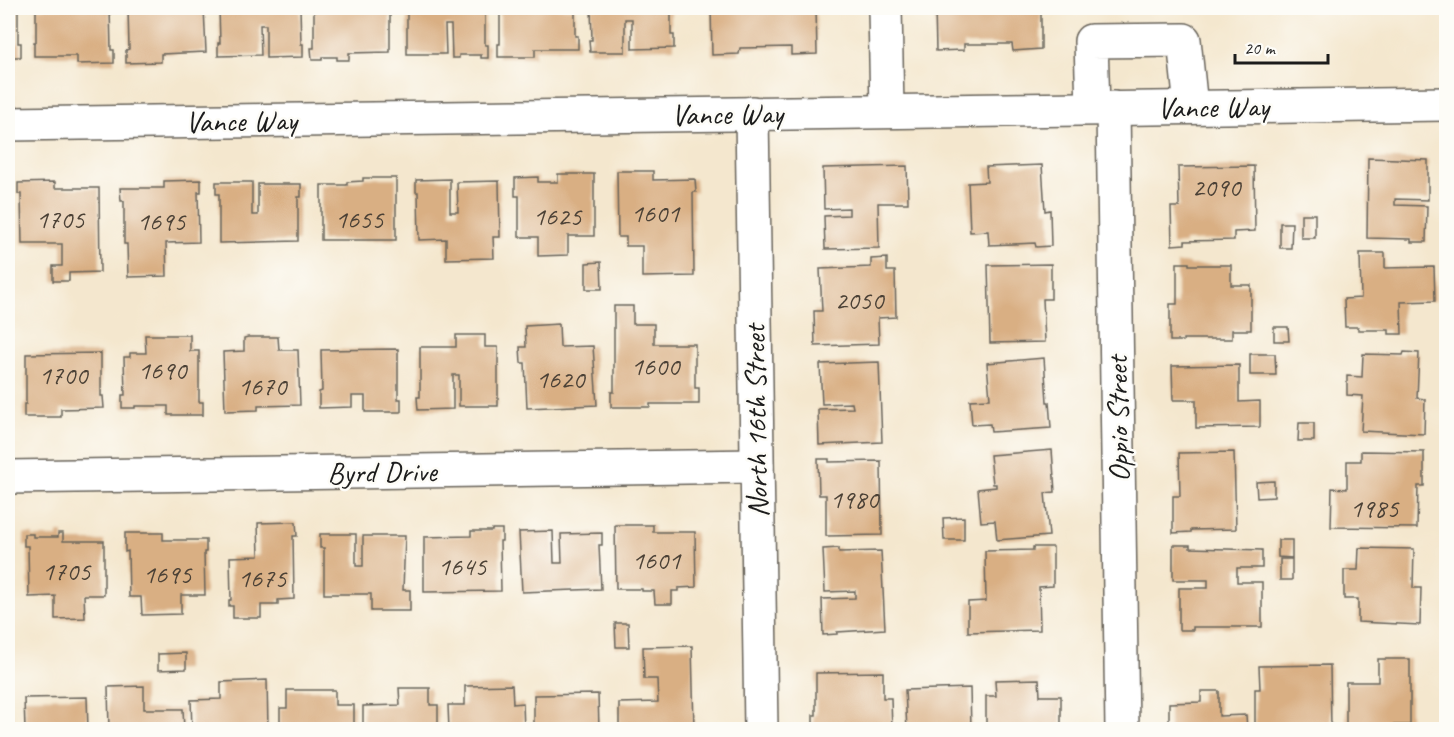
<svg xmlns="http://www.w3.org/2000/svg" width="1454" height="737" font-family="Caveat,sans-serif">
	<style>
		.building { fill: #d9af83 }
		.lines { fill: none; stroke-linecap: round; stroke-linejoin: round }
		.minor-casing { stroke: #68635a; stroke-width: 36 }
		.minor { stroke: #fff; stroke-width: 33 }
		.labels { text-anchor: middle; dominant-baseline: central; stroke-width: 5; stroke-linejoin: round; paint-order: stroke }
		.number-label { font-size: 27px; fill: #4b4136 }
		.street-label { font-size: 30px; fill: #1c1c1c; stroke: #fdfcf7 }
	</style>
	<rect width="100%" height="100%" fill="#fdfcf7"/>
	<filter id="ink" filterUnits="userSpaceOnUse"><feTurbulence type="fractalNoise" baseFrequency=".0167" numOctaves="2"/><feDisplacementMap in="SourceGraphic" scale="12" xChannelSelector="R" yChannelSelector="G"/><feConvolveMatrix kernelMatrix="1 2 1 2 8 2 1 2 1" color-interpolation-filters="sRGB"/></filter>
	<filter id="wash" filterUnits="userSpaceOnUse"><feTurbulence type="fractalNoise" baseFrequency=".008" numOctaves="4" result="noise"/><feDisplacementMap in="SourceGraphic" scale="24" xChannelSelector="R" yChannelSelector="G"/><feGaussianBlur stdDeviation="1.35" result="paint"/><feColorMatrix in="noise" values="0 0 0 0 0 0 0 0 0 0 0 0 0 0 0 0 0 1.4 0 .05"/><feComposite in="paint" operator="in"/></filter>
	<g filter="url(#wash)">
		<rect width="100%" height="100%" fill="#f4e7ce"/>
		<g id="blocks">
			<g class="building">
				<polygon points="8,8 18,8 18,43 21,43 21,57 8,57"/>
				<polygon points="36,8 110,8 111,50 114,50 114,63 77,64 77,56 34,56 34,42 36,42"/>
				<polygon points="128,8 204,8 206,52 161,54 161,62 126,63 126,50 129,49"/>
				<polygon points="219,8 300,8 301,44 303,44 303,57 266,58 266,25 260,25 261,55 218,56 218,43 220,43"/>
				<polygon points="314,8 390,8 390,52 349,53 349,60 337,60 337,57 322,57 322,60 312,60 311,48 314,48"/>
				<polygon points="407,8 485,8 485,45 488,45 488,58 481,58 481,55 459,55 459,58 452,58 451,25 445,25 446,54 407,54"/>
				<polygon points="500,8 575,8 575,36 578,36 578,49 535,49 535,57 498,57 498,44 500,44"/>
				<polygon points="591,8 671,8 671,35 674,35 674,48 632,49 632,19 625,19 625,52 590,52 589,40 592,40"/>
				<polygon points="711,8 816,8 817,54 791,55 791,47 740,48 739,54 712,55"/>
				<polygon points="935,8 1041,8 1041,49 1013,51 1012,44 964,44 964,50 936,51"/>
				<polygon points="1368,158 1428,160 1428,200 1395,199 1395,205 1427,206 1426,242 1411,242 1411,239 1367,238"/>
				<polygon points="1042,165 1045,211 1050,210 1051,246 1036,247 1035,243 989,245 988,231 970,232 968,183 987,182 986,167"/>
				<polygon points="907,166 908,203 878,203 879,248 825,249 824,216 849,215 849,208 824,209 823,168"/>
				<polygon points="1254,166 1255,231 1234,232 1234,240 1185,241 1185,244 1172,245 1171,207 1179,207 1178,167"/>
				<polygon points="617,171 653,171 653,180 695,179 696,192 693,192 694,276 642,277 642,246 626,246 626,237 618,237"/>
				<polygon points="558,174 594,174 594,236 568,236 568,255 538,256 538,237 519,237 519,196 515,196 515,178 538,177 538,182 558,182"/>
				<polygon points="363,178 396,178 396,240 321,240 321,185 347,185 347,182 363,181"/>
				<polygon points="450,179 450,212 458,212 457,182 499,181 500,237 493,237 494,258 446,259 446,239 419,240 418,192 416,192 416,180"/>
				<polygon points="201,180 201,192 198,192 199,242 166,243 167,276 128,277 127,244 124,244 124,201 121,201 120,188 164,188 164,181"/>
				<polygon points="55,182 55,188 99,188 100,272 69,273 69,281 53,281 53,266 62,266 62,244 22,244 21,194 18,194 18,183"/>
				<polygon points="216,182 252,182 252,215 258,215 258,184 301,184 301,197 298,197 298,241 219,243 219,194 216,194"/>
				<rect x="1301" y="214" width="14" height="24"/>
				<polygon points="1280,223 1292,223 1291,248 1280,248"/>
				<polygon points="1360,253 1385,253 1385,268 1434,267 1435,301 1401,302 1402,334 1389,334 1389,330 1358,330 1358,327 1345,327 1344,299 1361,298"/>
				<polygon points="887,258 887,271 895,271 896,317 878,318 879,344 815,346 814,311 822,311 820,269 871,267 871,259"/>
				<polygon points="601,262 602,289 586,289 586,263"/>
				<polygon points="1177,263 1189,263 1189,265 1231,265 1231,285 1251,285 1251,330 1232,330 1232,339 1183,339 1183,341 1170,341 1170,304 1177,304"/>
				<polygon points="1051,264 1051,299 1043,299 1045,342 990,343 988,265"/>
				<polygon points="614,306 633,306 633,324 654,324 654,344 695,344 695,388 699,388 699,404 650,404 650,407 611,407 611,392 614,392"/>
				<polygon points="559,324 560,347 593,346 597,405 527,408 525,363 521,363 520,347 526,347 525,326"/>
				<polygon points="1274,327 1288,327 1289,341 1274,341"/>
				<polygon points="145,335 190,335 190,351 199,351 199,402 203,402 203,415 168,415 168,406 135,406 135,408 122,408 122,395 125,395 124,357 130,357 130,353 146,353"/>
				<polygon points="456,335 485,335 485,347 498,347 498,406 459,406 459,375 453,375 453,409 418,410 417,397 420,397 420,347 456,347"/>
				<polygon points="248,337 278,337 279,350 298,350 300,405 258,406 258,410 225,411 223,352 244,351 244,338"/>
				<polygon points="398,349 398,399 401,399 401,412 365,412 365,396 352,396 352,407 319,408 319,392 322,391 321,350"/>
				<polygon points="1404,352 1419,353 1417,398 1425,399 1424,434 1361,431 1363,396 1347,395 1347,376 1362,377 1363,354 1403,355"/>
				<polygon points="101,353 101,396 103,396 104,408 61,409 61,417 24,417 24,404 26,404 26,354"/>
				<polygon points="1250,354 1275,354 1276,375 1250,375"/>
				<polygon points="1044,358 1047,402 1049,402 1051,428 991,432 990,424 972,425 970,400 990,399 987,363"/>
				<polygon points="879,362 882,442 819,445 818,409 853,408 852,403 822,404 820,364"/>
				<polygon points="1239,365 1239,402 1260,401 1260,427 1196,428 1196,400 1173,400 1172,366"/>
				<polygon points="1299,423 1314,423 1314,441 1298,441"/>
				<polygon points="1052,450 1055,492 1045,493 1049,536 997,540 995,521 981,522 978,489 996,487 996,484 993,484 990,455"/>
				<polygon points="1361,451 1424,452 1424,486 1418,486 1417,528 1331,527 1332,488 1347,489 1347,461 1361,461"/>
				<polygon points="1234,452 1236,529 1191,530 1191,532 1173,533 1173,496 1180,496 1179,453"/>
				<polygon points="818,459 829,459 829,462 881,461 882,535 826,536 826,495 819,495"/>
				<polygon points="1274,481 1274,497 1257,498 1256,482"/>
				<polygon points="964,517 964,540 944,540 943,518"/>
				<polygon points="296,522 297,536 293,536 294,599 278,600 278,605 261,605 261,618 233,618 233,606 229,606 229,600 231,600 230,557 259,556 258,523"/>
				<polygon points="615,525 653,525 653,532 695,532 696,587 678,588 678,591 672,591 672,604 655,604 654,591 642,591 642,589 616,589"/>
				<polygon points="492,529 502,529 502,541 500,541 501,591 424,592 424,537 471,536 471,531 492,531"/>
				<polygon points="553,531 554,563 562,563 561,534 602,533 602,545 599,545 601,589 522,592 519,532"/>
				<polygon points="58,533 63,533 63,541 104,541 104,595 84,595 85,618 55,619 55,596 29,597 28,546 24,546 24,534 33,534 33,537 58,537"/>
				<polygon points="125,533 163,533 163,540 206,540 206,552 204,552 205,595 181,595 181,614 142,615 141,597 129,597 128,551 125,552"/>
				<polygon points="320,534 356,534 356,566 363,566 363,536 405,536 403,590 410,590 410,611 371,611 371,594 324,594 324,548 320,548"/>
				<polygon points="1278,540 1292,540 1292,558 1278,557"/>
				<polygon points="1173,545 1190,545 1190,548 1262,550 1262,568 1237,568 1237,582 1262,582 1262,627 1193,627 1193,630 1179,630 1179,588 1208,588 1208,580 1173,580"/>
				<polygon points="1033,547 1053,547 1053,586 1039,587 1040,630 968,632 968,602 986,601 985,551 1033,550"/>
				<polygon points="839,548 839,552 881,551 885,629 837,632 837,634 823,635 822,599 855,598 855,591 825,592 823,549"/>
				<polygon points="1359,548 1414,549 1413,588 1421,588 1420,625 1358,622 1358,599 1344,599 1344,570 1358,570"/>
				<rect x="1280" y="559" width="12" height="21"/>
				<polygon points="615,623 628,623 629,647 616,647"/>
				<polygon points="692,646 694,730 619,730 619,703 658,702 657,679 644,679 643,647"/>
				<polygon points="186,653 186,669 158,670 158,654"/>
				<polygon points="1378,659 1410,659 1410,725 1382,725 1382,730 1346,730 1346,682 1378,682"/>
				<polygon points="1330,665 1331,730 1255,730 1255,689 1260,689 1259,666"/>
				<polygon points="883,672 883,698 891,698 892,730 813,730 813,715 816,715 816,673"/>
				<polygon points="1039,679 1040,696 1061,696 1061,730 986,730 986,696 996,696 995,680"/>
				<polygon points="267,680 268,730 192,730 191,700 221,699 221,682"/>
				<polygon points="512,685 513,704 523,703 524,730 449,730 448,705 465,705 465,686"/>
				<polygon points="144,686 144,709 183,709 184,730 109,730 108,687"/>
				<polygon points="399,688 430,688 430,705 438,705 438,730 363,730 363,706 400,705"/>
				<polygon points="970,688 971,730 907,730 905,690"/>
				<polygon points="287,690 335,690 335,705 354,705 354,730 280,730 280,708 287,708"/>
				<polygon points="1201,691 1219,691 1219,716 1246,715 1247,730 1169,730 1169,703 1201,702"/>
				<polygon points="598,694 599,730 534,730 534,695"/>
				<polygon points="87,697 88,730 25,730 24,698"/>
			</g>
		</g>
	</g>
	<g filter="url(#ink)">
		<use href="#blocks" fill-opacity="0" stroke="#68635a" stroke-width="1.5"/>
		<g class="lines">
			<g class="minor-casing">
				<g id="minor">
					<polyline points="885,8 887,111"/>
					<polyline points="1093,108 1091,41 1184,40 1191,107"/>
					<polyline points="1113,108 1122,730"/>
					<polyline points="752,113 761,730"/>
					<polyline points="8,124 1446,104"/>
					<polyline points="8,477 757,466"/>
				</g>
			</g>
			<use href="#minor" class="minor"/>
		</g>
	</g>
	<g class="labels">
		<g class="number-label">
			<text x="1216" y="187">2090</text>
			<text x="655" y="213">1601</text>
			<text x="557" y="216">1625</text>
			<text x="60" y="219">1705</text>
			<text x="359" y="219">1655</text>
			<text x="161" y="221">1695</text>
			<text x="859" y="300">2050</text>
			<text x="655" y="366">1600</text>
			<text x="162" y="370">1690</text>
			<text x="63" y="375">1700</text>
			<text x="560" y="379">1620</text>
			<text x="262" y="386">1670</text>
			<text x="854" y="499">1980</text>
			<text x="1374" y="508">1985</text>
			<text x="656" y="560">1601</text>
			<text x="462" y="566">1645</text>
			<text x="66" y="571">1705</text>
			<text x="167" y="574">1695</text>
			<text x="262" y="578">1675</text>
		</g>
		<g class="street-label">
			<text transform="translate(1213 107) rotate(-1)">Vance Way</text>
			<text transform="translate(727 114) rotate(-1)">Vance Way</text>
			<text transform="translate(241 121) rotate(-1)">Vance Way</text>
			<text transform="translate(1118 419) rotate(-91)">Oppio Street</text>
			<text transform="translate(756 421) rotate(-91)">North 16th Street</text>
			<text transform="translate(382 472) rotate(-1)">Byrd Drive</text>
		</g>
	</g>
	<rect width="1454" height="737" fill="none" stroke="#fdfcf7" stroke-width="30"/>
	<path d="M1235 54v9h93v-9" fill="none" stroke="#1c1c1c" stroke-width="3"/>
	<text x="1244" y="54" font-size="18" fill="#1c1c1c" stroke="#fdfcf7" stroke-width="4.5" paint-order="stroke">20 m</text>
</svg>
